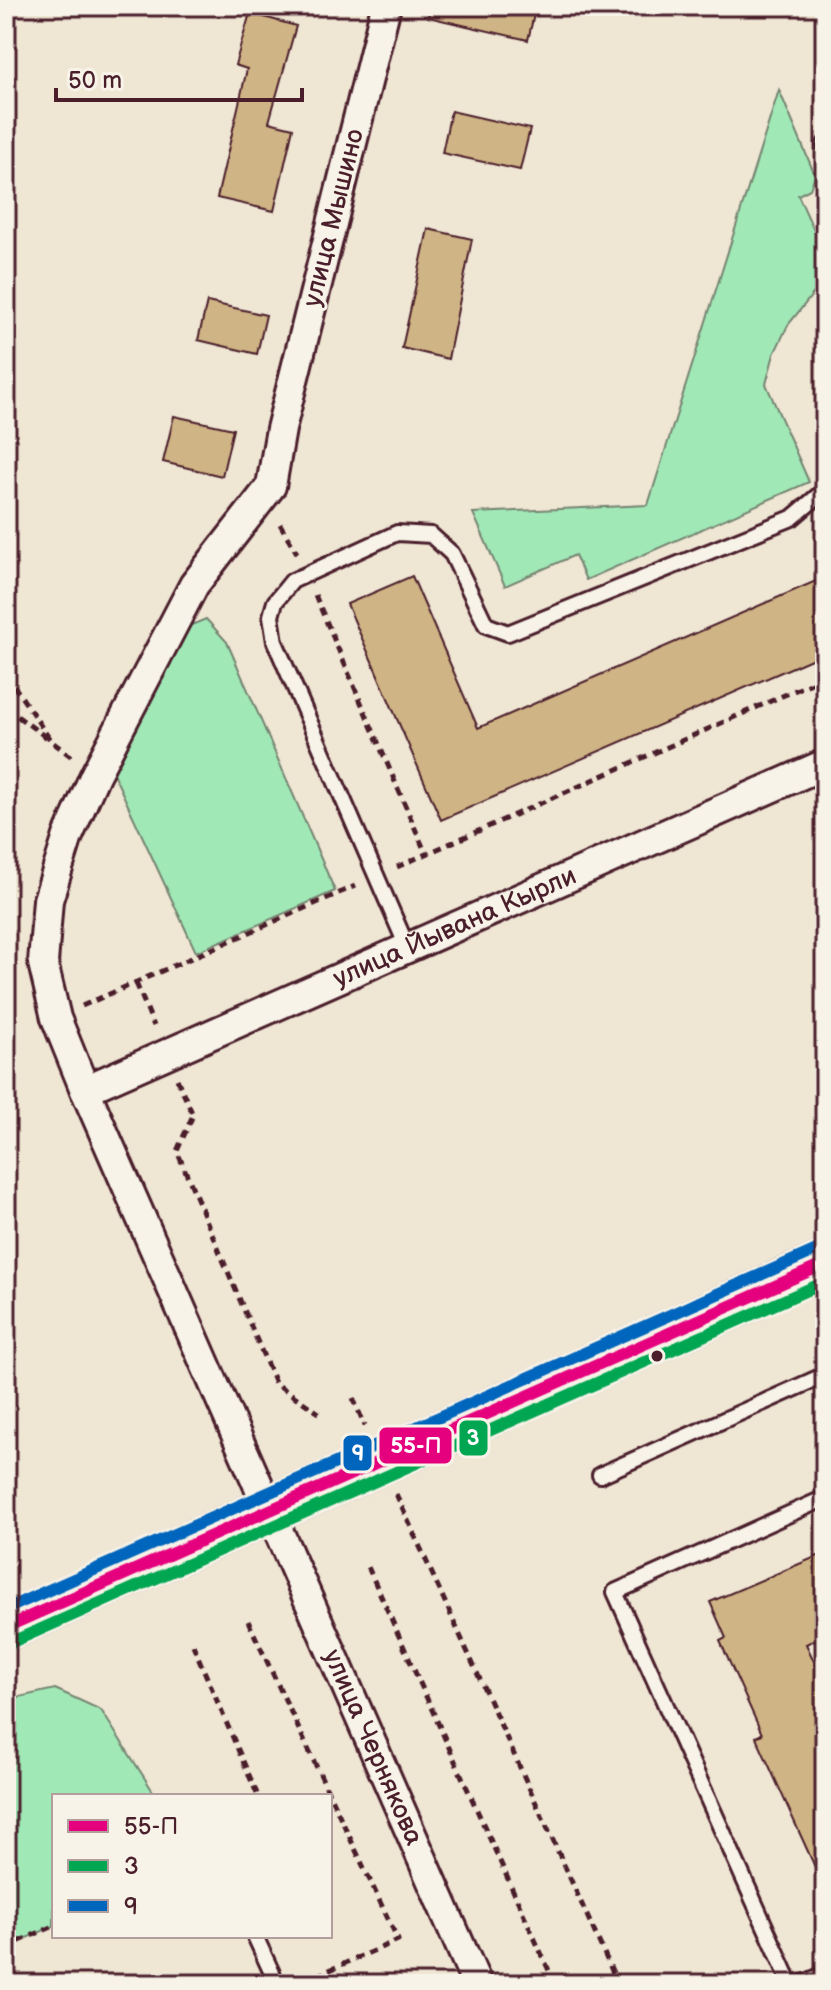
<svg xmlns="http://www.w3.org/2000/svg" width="831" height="1990" font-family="'Balsamiq Sans',sans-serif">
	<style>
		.green { fill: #a0e9b7; stroke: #758471; stroke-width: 2 }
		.building { fill: #cfb485; stroke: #4a1f2b; stroke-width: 2 }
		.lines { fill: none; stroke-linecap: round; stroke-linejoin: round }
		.lane-casing { stroke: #4a1f2b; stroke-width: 20 }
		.street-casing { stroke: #4a1f2b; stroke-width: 34 }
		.primary-casing { stroke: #4a1f2b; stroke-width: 50 }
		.path { stroke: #4a1f2b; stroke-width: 5; stroke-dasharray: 8 6; stroke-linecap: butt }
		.lane { stroke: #f7f3e8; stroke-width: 14 }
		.street { stroke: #f7f3e8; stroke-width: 28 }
		.primary { stroke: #fddf80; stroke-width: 44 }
		.bus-1-casing { stroke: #f7f3e8; stroke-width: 18 }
		.bus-2-casing { stroke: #f7f3e8; stroke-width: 18 }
		.bus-3-casing { stroke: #f7f3e8; stroke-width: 18 }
		.bus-1 { stroke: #e5007d; stroke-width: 12 }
		.bus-2 { stroke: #00a651; stroke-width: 12 }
		.bus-3 { stroke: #0065bd; stroke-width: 12 }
		.bus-dot { fill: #4a1f2b; stroke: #f7f3e8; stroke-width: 3 }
		.labels { text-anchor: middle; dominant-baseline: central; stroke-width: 6; stroke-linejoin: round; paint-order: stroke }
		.street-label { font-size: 26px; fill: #4a1f2b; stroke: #f7f3e8 }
		.line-badge { stroke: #f7f3e8; stroke-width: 3 }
		.badge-label { font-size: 22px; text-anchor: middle; font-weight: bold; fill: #fff }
	</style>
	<rect width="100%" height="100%" fill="#efe6d4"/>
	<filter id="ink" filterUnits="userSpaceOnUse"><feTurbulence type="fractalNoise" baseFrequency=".0125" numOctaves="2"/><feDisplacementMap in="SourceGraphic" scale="16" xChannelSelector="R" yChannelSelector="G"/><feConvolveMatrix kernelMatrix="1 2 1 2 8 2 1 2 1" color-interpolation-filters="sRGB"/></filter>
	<g filter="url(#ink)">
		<g class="green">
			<polygon points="779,90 815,175 810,189 798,195 825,255 825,279 788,325 774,354 766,384 809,482 586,580 575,555 505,586 473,513 648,505"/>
			<polygon points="206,619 227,642 335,891 196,952 113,773 189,626"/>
			<polygon points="55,1689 101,1710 156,1796 54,1796 54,1926 6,1947 6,1700"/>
		</g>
		<g class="building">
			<polygon points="430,6 536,6 528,40 428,17"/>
			<polygon points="250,13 296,26 269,122 293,128 274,211 217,198 247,69 235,65"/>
			<polygon points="451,111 530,129 520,170 442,153"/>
			<polygon points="428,229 472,239 448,359 402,348"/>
			<polygon points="207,302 266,315 257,354 198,340"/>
			<polygon points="174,416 233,429 222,476 163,462"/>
			<polygon points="412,576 478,728 825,577 825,653 441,820 347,604"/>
			<polygon points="825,1553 825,1635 806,1644 825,1685 825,1889 756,1737 762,1734 720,1641 726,1638 710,1602"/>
		</g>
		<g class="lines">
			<g class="lane-casing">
				<g id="lane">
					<polyline points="825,144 825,146"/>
					<polyline points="408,949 275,642 271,616 275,602 292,581 397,533 431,535 452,554 486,625 508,633 792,518 825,490"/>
					<polyline points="600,1475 825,1375"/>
					<polyline points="255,1936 277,1984"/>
					<polyline points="791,1984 615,1592 825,1498"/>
					<polyline points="802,1984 825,1974"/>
				</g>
			</g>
			<g class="street-casing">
				<g id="street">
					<path id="s1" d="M 386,6 L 281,429 L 271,486 L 194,585 L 95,775 L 68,836 L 48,900 L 43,963 L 56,1018 L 85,1090 L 477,1984"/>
					<path id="s2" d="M 85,1090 L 825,764"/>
				</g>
			</g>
			<g class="primary-casing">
				<polyline id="primary" points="6,1627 825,1264"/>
			</g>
			<g class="path">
				<polyline points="280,524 297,553"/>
				<polyline points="315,595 426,854"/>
				<polyline points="6,674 51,741 72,757"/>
				<polyline points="6,708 47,738"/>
				<polyline points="397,867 825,677"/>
				<polyline points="136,983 154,1026"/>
				<polyline points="82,1006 355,886"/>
				<polyline points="177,1079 193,1115 177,1151 275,1383 319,1413"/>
				<polyline points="353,1398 365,1426"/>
				<polyline points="396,1494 618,1984"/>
				<polyline points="368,1567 555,1984"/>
				<polyline points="248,1621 398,1940 316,1976"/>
				<polyline points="193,1645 258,1796"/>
				<polyline points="6,1947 54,1926"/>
			</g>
			<use href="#lane" class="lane"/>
			<use href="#street" class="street"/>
			<use href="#primary" class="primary"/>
			<g class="bus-1-casing">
				<polyline id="bus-1" points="6,1627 825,1264"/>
			</g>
			<g class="bus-2-casing">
				<polyline id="bus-2" points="12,1642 825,1282"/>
			</g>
			<g class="bus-3-casing">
				<polyline id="bus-3" points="6,1609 819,1249"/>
			</g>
			<use href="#bus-1" class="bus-1"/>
			<use href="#bus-2" class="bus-2"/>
			<use href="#bus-3" class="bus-3"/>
		</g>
	</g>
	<circle class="bus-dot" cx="657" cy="1356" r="7"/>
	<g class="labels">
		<g class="street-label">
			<text transform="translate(334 218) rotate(-76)">улица Мышино</text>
			<text stroke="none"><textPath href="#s2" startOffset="404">улица Йывана Кырли</textPath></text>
			<text stroke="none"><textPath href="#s1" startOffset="1882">улица Чернякова</textPath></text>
		</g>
	</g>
	<g class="line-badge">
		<rect x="458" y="1419" width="31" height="38" rx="8" fill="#00a651"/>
		<rect x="378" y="1426" width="75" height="39" rx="8" fill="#e5007d"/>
		<rect x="342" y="1434" width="31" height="38" rx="8" fill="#0065bd"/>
	</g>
	<g class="badge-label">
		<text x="473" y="1445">3</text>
		<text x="416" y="1453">55-П</text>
		<text x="358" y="1461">9</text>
	</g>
	<rect width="831" height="1990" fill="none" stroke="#f7f3e8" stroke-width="32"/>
	<rect x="16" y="16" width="799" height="1958" fill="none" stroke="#4a1f2b" stroke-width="3" filter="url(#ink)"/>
	<rect x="52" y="1794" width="280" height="144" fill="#f7f3e8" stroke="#b29e9c" stroke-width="2"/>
	<rect x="68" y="1820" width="40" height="12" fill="#e5007d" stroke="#b29e9c" stroke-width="2"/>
	<text x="124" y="1834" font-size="24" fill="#4a1f2b">55-П</text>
	<rect x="68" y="1860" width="40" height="12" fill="#00a651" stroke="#b29e9c" stroke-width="2"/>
	<text x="124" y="1874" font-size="24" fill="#4a1f2b">3</text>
	<rect x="68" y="1900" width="40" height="12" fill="#0065bd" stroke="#b29e9c" stroke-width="2"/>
	<text x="124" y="1914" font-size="24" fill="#4a1f2b">9</text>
	<path d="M56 88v12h246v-12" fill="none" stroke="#4a1f2b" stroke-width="4"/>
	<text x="68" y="88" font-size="24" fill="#4a1f2b" stroke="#f7f3e8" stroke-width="6" paint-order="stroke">50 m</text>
</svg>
